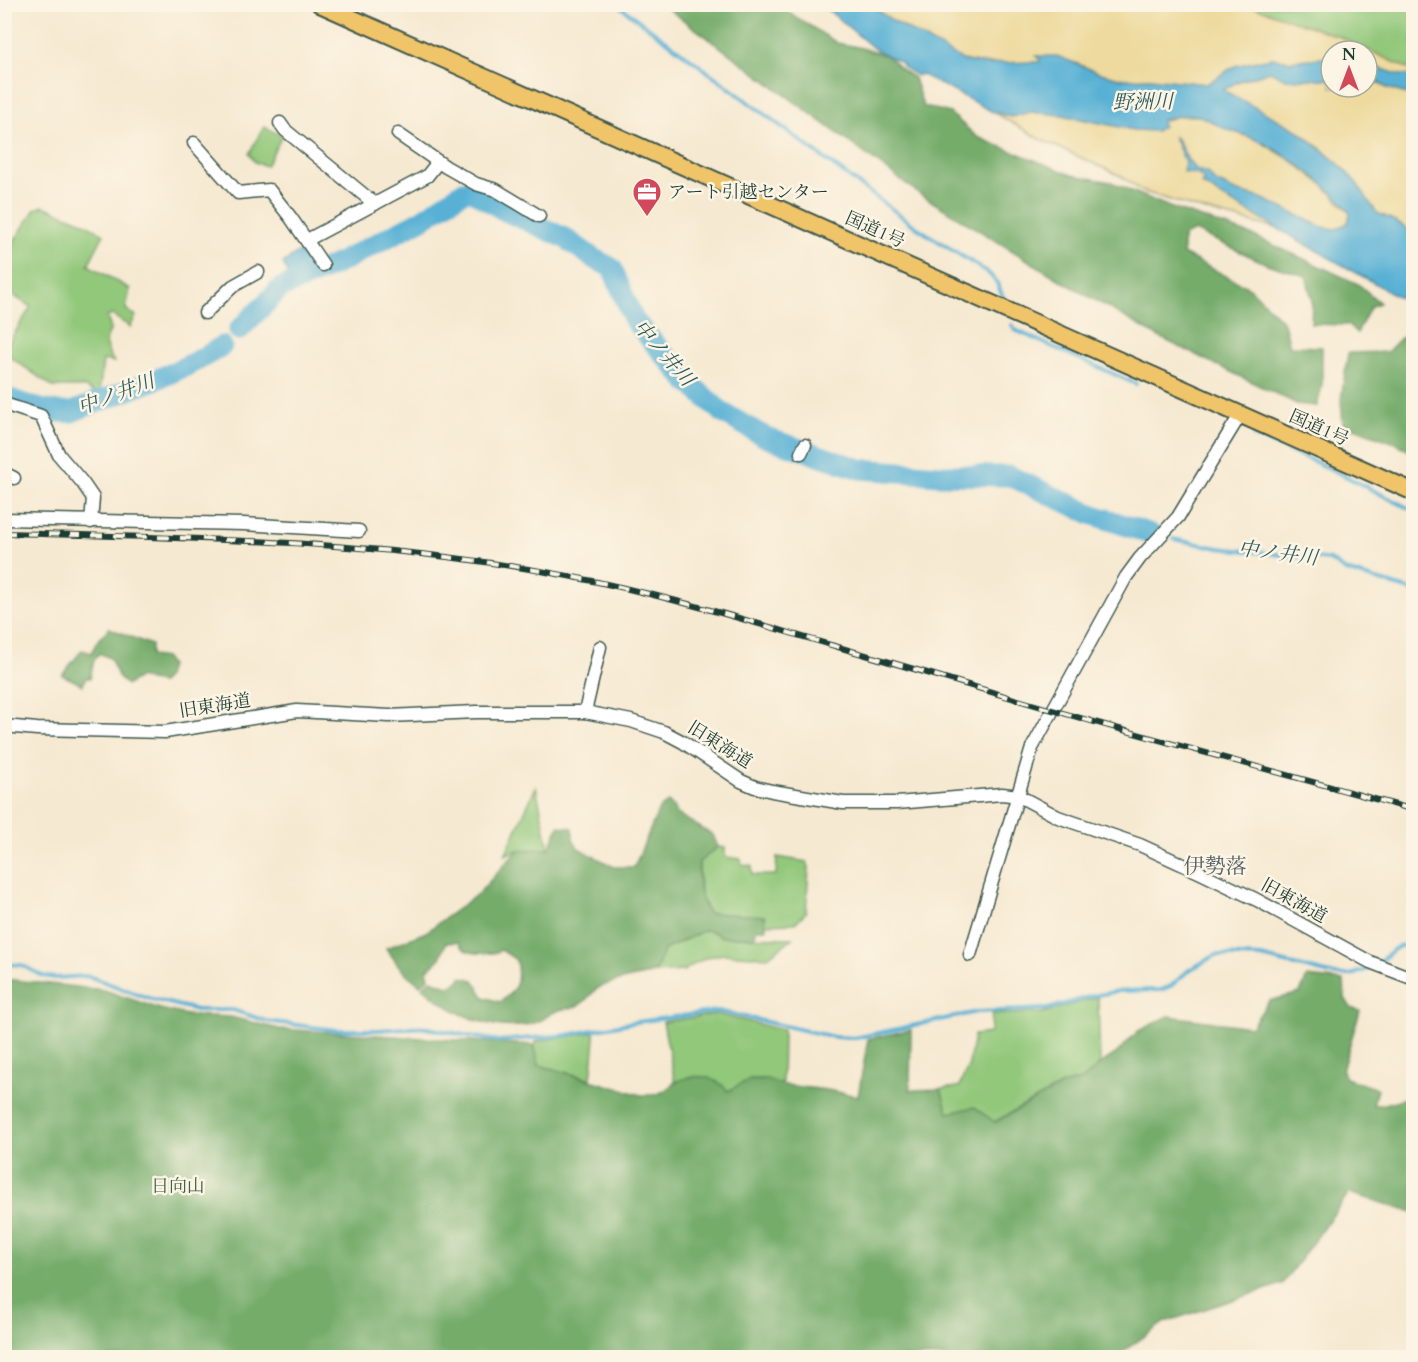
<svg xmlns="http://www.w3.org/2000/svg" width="1418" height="1362" font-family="Cardo,'Noto Serif JP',serif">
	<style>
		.green { fill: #92c87a; stroke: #588257; stroke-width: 1.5 }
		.forest { fill: #75ac6a; stroke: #4a744f; stroke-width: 1.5 }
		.sand { fill: #eeda9e; stroke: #868c69; stroke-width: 1.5 }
		.water { fill: #58b1d5; stroke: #3c7784; stroke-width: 1.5 }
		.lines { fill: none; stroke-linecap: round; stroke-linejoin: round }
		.stream { stroke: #58b1d5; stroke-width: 4 }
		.river { stroke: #58b1d5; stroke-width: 21 }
		.minor-casing { stroke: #3f574c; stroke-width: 15 }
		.highway-casing { stroke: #3f574c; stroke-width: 20 }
		.minor { stroke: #fff; stroke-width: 12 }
		.highway { stroke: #f0c469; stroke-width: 16 }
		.rail-casing { stroke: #1f3d34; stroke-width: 6 }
		.rail { stroke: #fcf5e5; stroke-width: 4; stroke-dasharray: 11; stroke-linecap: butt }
		.labels { text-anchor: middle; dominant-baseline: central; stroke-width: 5; stroke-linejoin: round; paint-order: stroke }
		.poi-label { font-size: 18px; fill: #1f3d34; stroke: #fcf5e5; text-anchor: start }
		.street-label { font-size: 18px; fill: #1f3d34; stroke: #fcf5e5 }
		.park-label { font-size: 18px; fill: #3c6046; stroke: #fcf5e5 }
		.water-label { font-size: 20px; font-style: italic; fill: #2d5a5c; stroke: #fcf5e5 }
		.quarter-label { font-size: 21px; fill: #555e68; stroke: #fcf5e5 }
	</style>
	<rect width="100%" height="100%" fill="#fcf5e5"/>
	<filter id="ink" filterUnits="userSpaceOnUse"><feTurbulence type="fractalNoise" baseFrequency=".0167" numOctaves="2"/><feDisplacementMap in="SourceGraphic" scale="12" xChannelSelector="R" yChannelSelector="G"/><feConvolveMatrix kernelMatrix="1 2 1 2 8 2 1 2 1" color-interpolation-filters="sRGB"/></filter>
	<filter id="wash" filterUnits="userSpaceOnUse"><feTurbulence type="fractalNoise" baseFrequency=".008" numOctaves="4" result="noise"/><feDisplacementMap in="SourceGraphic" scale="24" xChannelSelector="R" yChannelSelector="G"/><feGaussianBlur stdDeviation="1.35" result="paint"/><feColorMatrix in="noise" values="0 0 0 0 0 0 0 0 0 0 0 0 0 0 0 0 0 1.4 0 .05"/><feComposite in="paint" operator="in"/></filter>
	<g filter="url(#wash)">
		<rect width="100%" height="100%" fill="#f6e9d1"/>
		<g class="green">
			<polygon points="1248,5 1413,5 1413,71 1340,37"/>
			<polygon points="264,127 282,136 266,166 255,162 249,154"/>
			<path d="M 43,206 L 81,221 L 104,234 L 88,265 L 130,289 L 126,309 L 136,316 L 130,327 L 112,315 L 107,317 L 111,329 C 103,341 106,351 114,362 L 103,360 L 99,396 L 85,387 L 53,387 L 5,353 L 5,348 L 31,307 L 5,290 L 5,255 L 35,209 Z"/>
			<polygon points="536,787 549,849 518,850 505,855"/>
			<polygon points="718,847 725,848 725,857 741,859 742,865 752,866 752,874 755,875 776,875 777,857 807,862 809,867 806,912 795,923 765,924 765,917 708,913 700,893 699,862"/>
			<polygon points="705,930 714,932 721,937 793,938 768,957 723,954 708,957 694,964 684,971 655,973 664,950"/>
			<polygon points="1098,997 1100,1064 1084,1079 1062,1085 994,1122 948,1113 941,1089 959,1087 969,1064 974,1035 990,1033 992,1014 1042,1013"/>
			<polygon points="717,1014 783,1030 782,1085 766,1079 728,1091 689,1077 675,1083 663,1022"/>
			<polygon points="594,1032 595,1039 591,1079 539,1065 534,1045 537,1041"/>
		</g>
		<g class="forest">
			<polygon points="663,5 777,5 837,43 862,48 887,56 903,71 914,78 923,106 950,113 977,137 1072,175 1111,182 1169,207 1254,236 1358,284 1380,303 1371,306 1357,333 1348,325 1311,324 1312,299 1306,276 1267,264 1195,231 1183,236 1183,254 1250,288 1284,323 1290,346 1322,347 1322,386 1317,406 1297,404 1159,337 1057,278 921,195"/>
			<polygon points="1402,337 1413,338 1413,453 1395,443 1343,424 1341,400 1348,353 1387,352"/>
			<polygon points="109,628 151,645 151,656 165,658 170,665 167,677 161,683 149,681 140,677 127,685 119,678 110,658 99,653 94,660 90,678 86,678 83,685 62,675 82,650 92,653 96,643"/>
			<path d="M 668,802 L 675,809 L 677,814 L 713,835 L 718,847 L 699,862 C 698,880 698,899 708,913 L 765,916 L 766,929 L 756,929 L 755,937 L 721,937 L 714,932 L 705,930 L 664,950 L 655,973 C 637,977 617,979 600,987 C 592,991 587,1001 579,1005 C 573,1009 564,1008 557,1011 C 549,1013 544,1020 537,1022 C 495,1036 452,1014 422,987 L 431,980 L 448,986 L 458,982 L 461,977 L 474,980 L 484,997 L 500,1002 C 518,989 520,981 516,960 L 501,950 C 493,955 473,954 465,950 C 462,948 460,944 457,942 L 446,943 L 440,958 L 427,970 L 429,978 L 420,985 L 402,970 L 386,948 L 426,932 L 479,893 L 518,850 L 549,849 L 559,826 L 573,828 L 573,839 L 578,848 L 614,867 L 634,867 L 659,809 Z"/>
			<path d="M 1307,977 L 1344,981 L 1345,998 L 1351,1008 L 1360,1011 L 1342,1070 L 1346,1078 L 1377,1089 L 1373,1105 L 1384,1104 L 1413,1096 L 1413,1212 L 1349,1193 L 1282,1284 L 1165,1322 L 1115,1357 L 5,1357 L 5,979 L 104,990 L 160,1009 L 187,1015 L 231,1017 L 279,1029 L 534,1045 L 539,1065 L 641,1095 C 647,1095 655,1096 660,1093 C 666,1090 671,1085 676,1082 C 696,1073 714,1075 728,1091 L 750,1079 L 766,1079 L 785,1085 L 827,1090 L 858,1096 L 868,1039 L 911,1030 L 910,1090 L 941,1089 L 948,1113 L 974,1107 L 995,1122 L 1062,1085 L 1084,1079 L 1100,1064 L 1117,1053 L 1138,1031 L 1169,1016 L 1251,1027 L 1269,1001 L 1300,993 Z"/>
		</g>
		<g class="sand">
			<path d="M 871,5 L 1248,5 L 1340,37 L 1413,71 L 1413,75 L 1400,75 L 1367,64 L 1367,51 L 1331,51 L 1331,57 L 1291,61 L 1271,58 L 1235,66 L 1207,84 L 1149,78 L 1124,79 L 1100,73 L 1076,63 L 1037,57 L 1041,60 L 1039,62 C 1010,62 981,68 955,57 L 893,21 Z"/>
			<polygon points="1270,71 1286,79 1331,79 1331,87 1367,87 1367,78 1370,78 1387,88 1413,96 1413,232 1389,218 1377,213 1355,181 1321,148 1297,130 1222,90 1237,82"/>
			<polygon points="993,112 1012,117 1030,112 1062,115 1134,130 1179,116 1200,116 1225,128 1259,141 1289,159 1323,185 1350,213 1348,223 1336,229 1322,227 1261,198 1235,191 1214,181 1209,174 1197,170 1188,160 1177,139 1175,137 1185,163 1205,181 1201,184 1279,229 1202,210 1142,191 1121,176 1042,140"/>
		</g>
		<g class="water">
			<path d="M 822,5 L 871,5 L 893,21 L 964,61 L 991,65 L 999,63 L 1039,62 L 1040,60 L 1036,56 L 1057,56 L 1100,73 L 1124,79 L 1149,78 L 1207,84 L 1235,66 L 1271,58 L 1291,61 L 1331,57 L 1331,79 L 1286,79 L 1270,71 L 1237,82 L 1223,90 L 1297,130 L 1339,164 L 1355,181 L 1377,213 L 1389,218 L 1413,232 L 1413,305 L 1227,200 L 1201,183 L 1204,180 L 1197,174 L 1183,172 L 1185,162 L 1174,137 L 1177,139 L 1188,160 L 1197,170 L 1209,174 L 1214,181 L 1235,191 L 1261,198 L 1322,227 L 1336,229 L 1348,223 L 1350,213 C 1335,189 1285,153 1259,141 C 1248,135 1235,133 1224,128 C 1216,125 1207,118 1199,116 C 1187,113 1174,117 1162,120 L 1163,126 L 1156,131 L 1134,130 L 1062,115 L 1030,112 L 1012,117 L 993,112 L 921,74 L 917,76 L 904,68 L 900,62 L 876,50 Z"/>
			<polygon points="1367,64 1400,75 1413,75 1413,96 1387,88 1371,78 1367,78"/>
			<polygon points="305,248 317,267 290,277 283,263"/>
		</g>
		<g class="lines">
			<g class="stream">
				<polyline points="617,4 916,227 987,272 996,281 1004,299"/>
				<polyline points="1012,325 1015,330 1136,384"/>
				<polyline points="1254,436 1329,468 1414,511"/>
				<polyline points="1173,539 1219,548 1330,560 1346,571 1414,591"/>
				<path d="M 1381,962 C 1391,950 1398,944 1414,944"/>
				<polyline points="4,964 21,965 43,976 55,978 88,976 148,998 197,1010 233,1010 266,1021 336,1030 379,1030 421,1027 498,1041 567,1035 629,1023 718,1011 834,1037 855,1038 977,1012 1048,1009 1092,996 1119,991 1161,990 1171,986 1189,970 1216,955 1261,957 1335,975 1351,975 1368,969"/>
			</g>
			<g class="river">
				<polyline points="239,330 281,288 335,265 421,220 464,191 471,190 505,211 565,238 593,258 612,268 634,320 689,383 723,413 767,438 860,469 940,475 1010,476 1091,514 1151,534"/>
				<path d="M 4,397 C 27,405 48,414 72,412 C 123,391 176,376 222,346"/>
			</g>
		</g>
	</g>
	<g filter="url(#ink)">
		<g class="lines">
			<g class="minor-casing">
				<g id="minor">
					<polyline points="280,123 285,130 375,204"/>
					<polyline points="398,134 446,167 476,184 496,190 539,216"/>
					<polyline points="194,143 238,193 269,190 291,218 323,265"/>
					<polyline points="307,240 427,176 438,162"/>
					<polyline points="205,313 233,286 258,272"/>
					<polyline points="4,404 41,416 59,455 82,482 93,498 91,522"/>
					<polyline points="801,453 805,445"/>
					<polyline points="4,473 14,478"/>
					<polyline points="4,519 244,524 359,531"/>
					<polyline points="585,712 600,647"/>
					<polyline points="4,726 37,729 165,732 297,711 389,716 476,712 585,712 631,721 664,732 683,742 741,781 755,787 772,791 843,803 897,803 1002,794 1019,796 1058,817 1140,845 1201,873 1257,900 1370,962 1414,979"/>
					<polyline points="970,955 1032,748 1126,577 1140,558 1178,517 1240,415"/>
				</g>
			</g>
			<g class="highway-casing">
				<polyline id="highway" points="320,4 1414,492"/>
			</g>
			<use href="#minor" class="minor"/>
			<use href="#highway" class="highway"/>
			<g class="rail-casing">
				<path id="rail" d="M 4,533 C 193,538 382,540 568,576 C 646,591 723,613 800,636 C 869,656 939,676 1008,697 C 1143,737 1279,772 1414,810"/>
			</g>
			<use href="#rail" class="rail"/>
		</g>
	</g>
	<defs>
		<g id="office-pin" transform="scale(1.5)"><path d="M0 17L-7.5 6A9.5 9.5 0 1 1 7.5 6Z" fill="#d1495b" stroke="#fcf5e5"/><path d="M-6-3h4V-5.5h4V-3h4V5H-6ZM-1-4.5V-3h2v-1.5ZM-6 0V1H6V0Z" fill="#fff"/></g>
	</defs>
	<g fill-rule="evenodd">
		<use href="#office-pin" x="647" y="192"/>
	</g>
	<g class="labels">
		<g class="poi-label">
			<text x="668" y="192">アート引越センター</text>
		</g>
		<g class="street-label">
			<text transform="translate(875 230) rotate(24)">国道1号</text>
			<text transform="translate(1319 428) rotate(24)">国道1号</text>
			<text transform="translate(215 706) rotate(-9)">旧東海道</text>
			<text transform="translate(720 745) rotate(32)">旧東海道</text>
			<text transform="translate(1294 901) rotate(29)">旧東海道</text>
		</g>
		<g class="park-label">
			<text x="178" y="1186">日向山</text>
		</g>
		<g class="water-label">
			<text transform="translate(1143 102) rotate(-1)">野洲川</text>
			<text transform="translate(664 353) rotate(49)">中ノ井川</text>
			<text transform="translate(116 394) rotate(-21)">中ノ井川</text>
			<text transform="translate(1278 553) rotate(7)">中ノ井川</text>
		</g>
		<g class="quarter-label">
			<text x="1215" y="866">伊勢落</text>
		</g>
	</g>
	<rect width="1418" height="1362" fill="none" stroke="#fcf5e5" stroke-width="24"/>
	<g transform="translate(1349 69)"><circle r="28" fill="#fcf5e5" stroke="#a4ab9e" stroke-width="1.5"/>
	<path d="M0-4.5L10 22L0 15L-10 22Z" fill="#d1495b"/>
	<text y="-9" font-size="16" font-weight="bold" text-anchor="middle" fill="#1f3d34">N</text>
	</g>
</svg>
